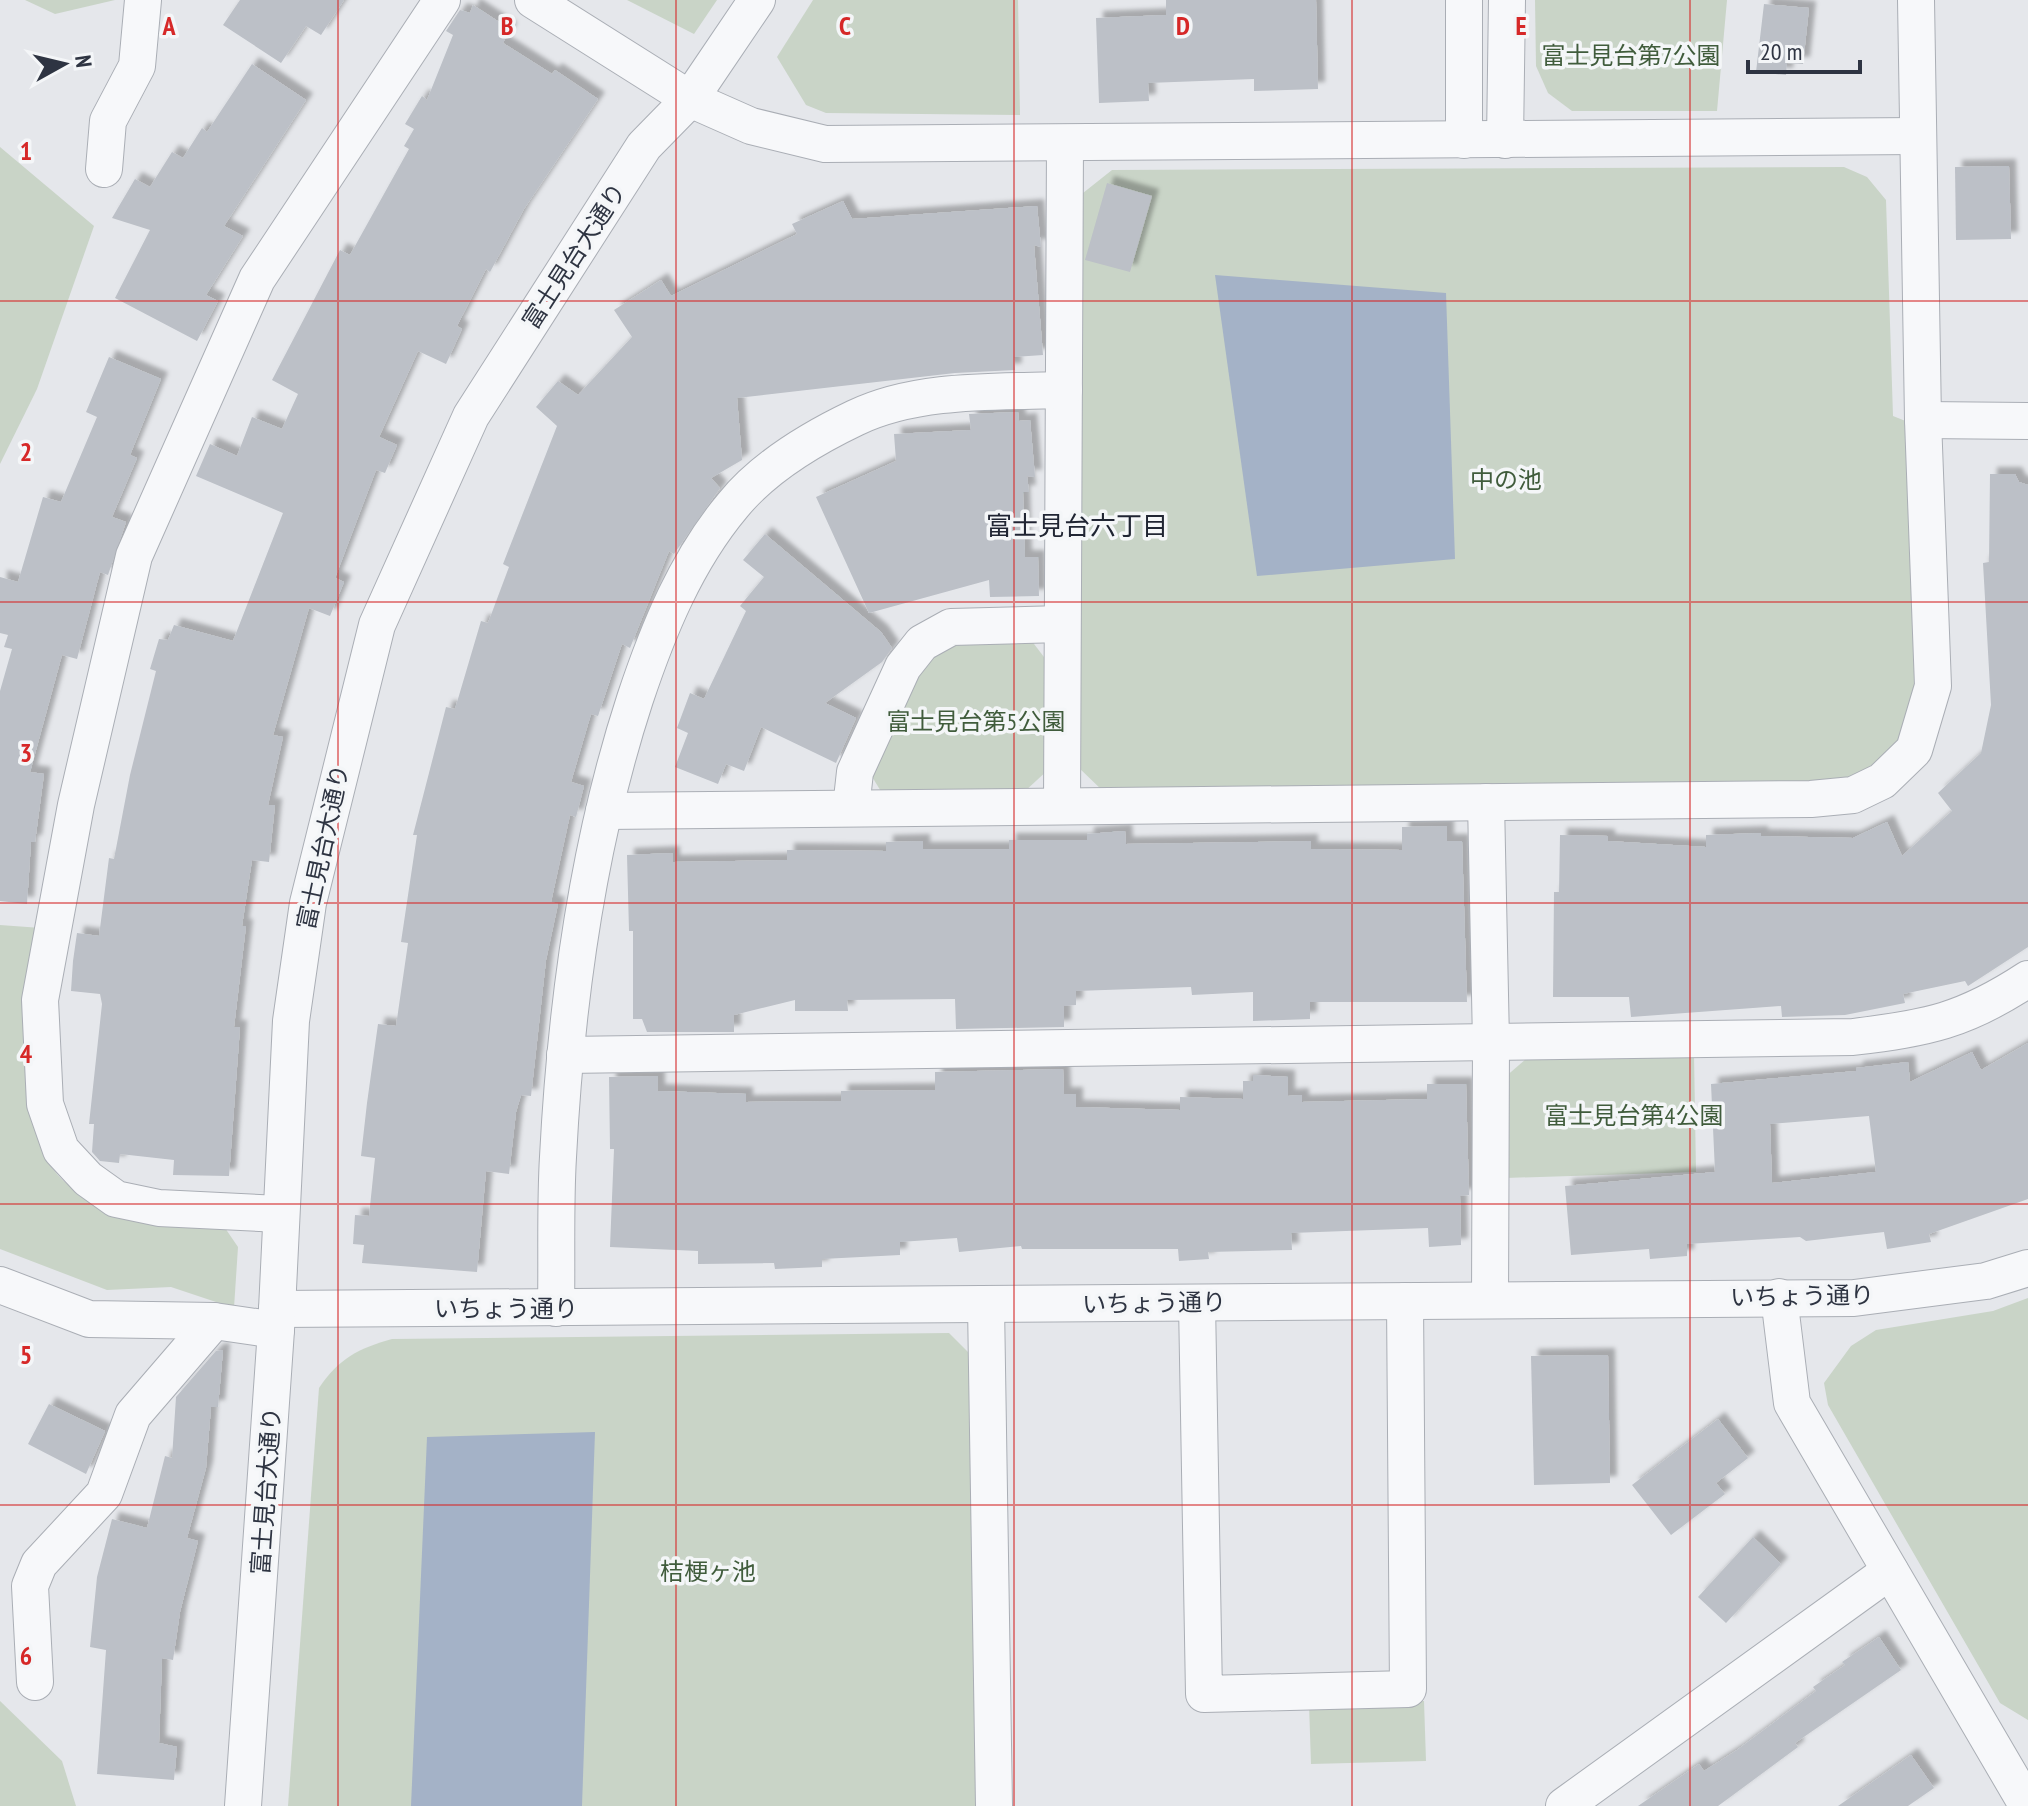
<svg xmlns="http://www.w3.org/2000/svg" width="2028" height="1806" font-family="'PT Sans Narrow','Noto Sans JP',sans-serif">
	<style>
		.green { fill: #c9d4c7 }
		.water { fill: #a4b2c7 }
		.building { fill: #bcc0c7; fill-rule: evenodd; filter: url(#shadow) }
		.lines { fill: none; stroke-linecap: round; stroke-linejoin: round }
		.minor-casing { stroke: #aaaeb5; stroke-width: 38 }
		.minor { stroke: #f7f8fa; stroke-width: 36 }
		.grid { fill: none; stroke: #d62828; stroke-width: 2; stroke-opacity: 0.55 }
		.labels { text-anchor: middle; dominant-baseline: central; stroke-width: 7; stroke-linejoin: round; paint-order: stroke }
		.park-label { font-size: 24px; fill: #405c3c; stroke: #f4f6f8 }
		.street-label { font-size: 24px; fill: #2e3442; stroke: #f4f6f8 }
		.neighbourhood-label { font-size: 26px; fill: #202533; stroke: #f4f6f8 }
		.grid-label { font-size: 26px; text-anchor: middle; font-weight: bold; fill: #d62828; stroke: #f4f6f8; stroke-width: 7; stroke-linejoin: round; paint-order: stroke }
	</style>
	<defs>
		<filter id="shadow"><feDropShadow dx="7" dy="-7" stdDeviation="2" flood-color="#0004"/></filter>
	</defs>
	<rect width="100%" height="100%" fill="#e5e7eb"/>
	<g class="green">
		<polygon points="25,0 115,0 55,14"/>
		<polygon points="627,0 717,0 694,34"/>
		<polygon points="813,0 1018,0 1020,115 826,113 806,105 777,57"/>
		<polygon points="1535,0 1727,0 1717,111 1572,111 1548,93 1536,66"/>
		<polygon points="0,147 94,226 37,389 0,464"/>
		<polygon points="1844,167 1867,177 1886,200 1893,416 1908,422 1920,672 1911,724 1881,766 1834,783 1104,792 1077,766 1078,197 1112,170"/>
		<polygon points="1031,640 1047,661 1049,769 1024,792 882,793 871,775 922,664 947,645"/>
		<path d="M 0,925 L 41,928 C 34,1000 0,1157 85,1195 C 97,1200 114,1201 127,1204 C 159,1211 191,1218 223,1225 L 238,1247 L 234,1308 L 171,1287 L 107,1290 L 0,1249 Z"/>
		<polygon points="1694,1054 1696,1172 1506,1178 1504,1078 1526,1059"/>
		<polygon points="2028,1298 2028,1720 2000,1703 1828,1405 1824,1383 1851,1346 1876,1330 1993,1311"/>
		<path d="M 949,1333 L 970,1354 L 979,1806 L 288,1806 L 319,1388 C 338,1359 359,1348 392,1339 Z"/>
		<polygon points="0,1701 62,1761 76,1806 0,1806"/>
		<polygon points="1424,1701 1426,1761 1311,1764 1309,1704"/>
	</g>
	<g class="water">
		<polygon points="1215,275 1446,293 1455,559 1257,576"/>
		<polygon points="595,1432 582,1806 411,1806 427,1437"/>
	</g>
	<g class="building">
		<polygon points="240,0 344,0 321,35 306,26 281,63 223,25"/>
		<polygon points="1166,0 1316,0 1318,89 1254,91 1254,79 1148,83 1149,101 1099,103 1096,18 1166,15"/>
		<polygon points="1764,4 1809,8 1803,64 1787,63 1786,75 1756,72"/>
		<polygon points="473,5 510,29 503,43 552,74 555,70 598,99 524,209 490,272 486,269 457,326 462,329 446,364 418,351 379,437 397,445 385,473 376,470 335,578 344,582 330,616 309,608 273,735 283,737 268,805 275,805 269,862 252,860 242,926 246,926 234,1027 240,1027 229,1176 173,1175 174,1160 120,1154 119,1163 100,1161 92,1152 94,1124 89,1124 102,1004 100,994 71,991 73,961 77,933 99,936 109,858 114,859 130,775 156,671 150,669 159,639 168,640 174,625 233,641 283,513 196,476 210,444 237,456 252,417 282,429 298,394 272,380 340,250 350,255 409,149 404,146 414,129 405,124 422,96 427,100 453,35 446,31 460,10 470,13"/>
		<polygon points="252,64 306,100 224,226 243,236 206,295 218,301 197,341 115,298 150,230 112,218 135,179 150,187 172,152 183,158 202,128 207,132"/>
		<polygon points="2009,166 2011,239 1956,240 1955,167"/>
		<polygon points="1107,183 1152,196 1130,272 1085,260"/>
		<polygon points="843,201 852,219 1037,206 1041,247 1034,245 1043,355 1014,357 1015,370 955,373 737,398 742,460 711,478 720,488 674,554 669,551 630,648 622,644 598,716 591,714 571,782 584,786 576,817 570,815 551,902 558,904 546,960 531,1096 521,1095 516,1112 509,1174 486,1171 477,1272 362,1263 364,1245 353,1244 355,1215 369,1216 375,1158 361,1156 367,1103 378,1024 396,1026 408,943 401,942 417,835 413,835 446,707 455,709 481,621 488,623 509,567 503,564 557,426 536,407 558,381 578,395 632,337 614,310 661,280 671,296 797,234 792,224"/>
		<polygon points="109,357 161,379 130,455 137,458 112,517 126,522 125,525 108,575 100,572 77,659 62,655 30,772 44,774 35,842 31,842 27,904 0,901 0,691 12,649 4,647 8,635 0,633 0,577 18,582 43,497 61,502 97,417 86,412"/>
		<polygon points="1018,412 1019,421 1030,420 1035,477 1027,476 1029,492 1023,492 1025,557 1038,557 1039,596 990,597 989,580 869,613 816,497 896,461 894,434 971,430 969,414"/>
		<polygon points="1990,474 2015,474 2019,482 2028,485 2028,947 1968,986 1965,981 1903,994 1905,1003 1845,1015 1782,1017 1781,1006 1631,1017 1629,997 1553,997 1554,892 1559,892 1560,835 1608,836 1608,841 1706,847 1706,835 1761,833 1761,836 1853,838 1887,822 1902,856 1952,811 1938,793 1981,753 1991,705 1983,563 1989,562"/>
		<polygon points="765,534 881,632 892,648 882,662 825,703 856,718 836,763 761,727 744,771 726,764 718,784 675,767 688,733 677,728 690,693 704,699 746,611 740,606 764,577 743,560"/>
		<polygon points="1447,826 1447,841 1462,841 1467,1002 1310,1002 1310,1019 1253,1021 1253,992 1192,995 1191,987 1076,991 1076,1005 1064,1006 1064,1027 956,1029 955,999 847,1000 848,1011 795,1011 795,1000 734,1015 734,1032 647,1032 642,1019 633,1019 633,931 629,931 627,855 673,853 673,862 787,860 787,850 886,851 886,842 923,841 923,849 1009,849 1009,840 1087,840 1087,834 1125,831 1126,844 1311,841 1311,849 1402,850 1402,827"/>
		<path d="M 2028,1043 L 2028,1199 L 1929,1234 L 1931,1242 L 1887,1249 L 1884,1232 L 1806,1241 L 1800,1237 L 1687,1244 L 1687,1256 L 1650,1259 L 1649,1249 L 1571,1255 L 1565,1186 L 1715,1172 L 1711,1084 L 1856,1071 L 1856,1068 L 1908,1062 L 1910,1082 L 1972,1052 L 1981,1070 ZM 1869,1116 L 1876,1172 L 1772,1183 L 1770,1124 Z"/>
		<polygon points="1063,1069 1064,1094 1076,1094 1076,1107 1180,1110 1180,1097 1243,1099 1243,1081 1253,1081 1253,1075 1288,1077 1288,1096 1302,1095 1302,1102 1427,1099 1427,1084 1466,1084 1469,1195 1460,1196 1461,1245 1429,1247 1428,1228 1291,1233 1292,1250 1208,1252 1209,1259 1179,1261 1178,1249 1022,1249 1021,1246 959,1252 957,1238 900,1242 900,1255 822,1259 822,1267 775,1269 774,1263 698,1264 698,1251 610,1247 614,1149 610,1149 609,1077 658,1076 658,1091 746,1094 746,1102 841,1101 841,1091 935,1090 935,1072"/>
		<polygon points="223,1350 218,1407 211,1407 206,1468 187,1538 198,1541 180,1612 173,1660 162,1658 159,1743 177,1747 174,1780 97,1774 106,1650 90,1647 97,1577 112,1519 147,1528 165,1456 172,1458 176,1397 216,1351"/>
		<polygon points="1608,1355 1610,1483 1534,1485 1531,1356"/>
		<polygon points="49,1404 105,1431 86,1474 28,1444"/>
		<polygon points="1718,1419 1748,1458 1716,1483 1725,1494 1671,1535 1632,1485"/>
		<polygon points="1753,1537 1781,1564 1726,1623 1698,1597"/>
		<polygon points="1879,1637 1901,1670 1795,1743 1798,1747 1733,1795 1718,1806 1638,1806 1699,1764 1704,1771 1737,1750 1816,1691 1813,1687 1845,1665 1842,1662"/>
		<polygon points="1911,1755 1934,1788 1908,1806 1838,1806"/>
	</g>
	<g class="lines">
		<g class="minor-casing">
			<g id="minor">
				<polyline points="533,0 690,99 751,126 825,144 1918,136"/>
				<polyline points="1464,140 1464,0"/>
				<polyline points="1505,140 1507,0"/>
				<polyline points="104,169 108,121 137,66 143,0"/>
				<polyline points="1923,420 2028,421"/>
				<polyline points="1486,802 1491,1042 1490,1300"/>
				<polyline points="1062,806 1065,143"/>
				<polyline points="851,808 855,772 903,667 922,643 951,627 1062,624"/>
				<polyline points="604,811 1811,799 1853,795 1882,781 1914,750 1933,686 1923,420 1916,0"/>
				<path d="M 565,1055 L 1853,1037 C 1928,1028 1964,1021 2028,979"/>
				<polyline points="280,1214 159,1208 116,1199 88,1179 61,1150 45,1104 40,1000 76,805 134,556 257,279 442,0"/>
				<polyline points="0,1285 89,1319 214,1321 276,1330"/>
				<polyline points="1779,1297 1792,1403 2023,1798"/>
				<polyline points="1197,1303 1204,1694 1408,1689 1405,1301"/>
				<polyline points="986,1305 994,1806"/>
				<path d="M 556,1308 C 557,1258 555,1207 558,1157 C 566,1002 587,846 635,699 C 658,630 686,561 733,505 C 764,467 811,439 855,418 C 917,388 997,392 1064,390"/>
				<polyline points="277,1309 1854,1298 1986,1281 2028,1268"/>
				<polyline points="35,1682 30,1586 39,1564 104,1494 133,1415 214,1321"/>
				<polyline points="243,1806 276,1330 291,1021 308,903 377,625 471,416 644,146 690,99 757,0"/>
				<polyline points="1564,1806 1890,1571"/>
			</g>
		</g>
		<use href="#minor" class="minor"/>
	</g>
	<path class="grid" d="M 338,0 L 338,1806M 676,0 L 676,1806M 1014,0 L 1014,1806M 1352,0 L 1352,1806M 1690,0 L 1690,1806M 0,301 L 2028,301M 0,602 L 2028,602M 0,903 L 2028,903M 0,1204 L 2028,1204M 0,1505 L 2028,1505"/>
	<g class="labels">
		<g class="park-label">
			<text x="1631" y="55">富士見台第7公園</text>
			<text x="1506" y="479">中の池</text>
			<text x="976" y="721">富士見台第5公園</text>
			<text x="1634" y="1115">富士見台第4公園</text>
			<text x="708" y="1571">桔梗ヶ池</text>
		</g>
		<g class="street-label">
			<text transform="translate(574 256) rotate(-57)">富士見台大通り</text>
			<text transform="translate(323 847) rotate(-78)">富士見台大通り</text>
			<text transform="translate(1802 1296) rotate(-1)">いちょう通り</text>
			<text transform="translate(1154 1303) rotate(-1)">いちょう通り</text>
			<text x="506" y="1308">いちょう通り</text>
			<text transform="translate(266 1491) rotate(-86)">富士見台大通り</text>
		</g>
		<g class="neighbourhood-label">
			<text x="1077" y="525">富士見台六丁目</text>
		</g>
	</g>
	<g class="grid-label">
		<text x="169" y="35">A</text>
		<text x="507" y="35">B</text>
		<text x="845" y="35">C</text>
		<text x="1183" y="35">D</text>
		<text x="1521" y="35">E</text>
		<text x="26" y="160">1</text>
		<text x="26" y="461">2</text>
		<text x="26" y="762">3</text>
		<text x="26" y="1063">4</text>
		<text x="26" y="1364">5</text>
		<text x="26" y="1665">6</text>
	</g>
	<g transform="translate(64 64) rotate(82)" stroke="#f4f6f8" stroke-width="6" paint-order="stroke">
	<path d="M0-6L14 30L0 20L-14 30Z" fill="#2e3442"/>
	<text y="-12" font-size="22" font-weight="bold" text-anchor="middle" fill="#2e3442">N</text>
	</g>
	<path d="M1748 60v12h112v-12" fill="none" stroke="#2e3442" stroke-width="4"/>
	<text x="1760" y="60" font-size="24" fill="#2e3442" stroke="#f4f6f8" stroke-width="6" paint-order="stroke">20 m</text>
</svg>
